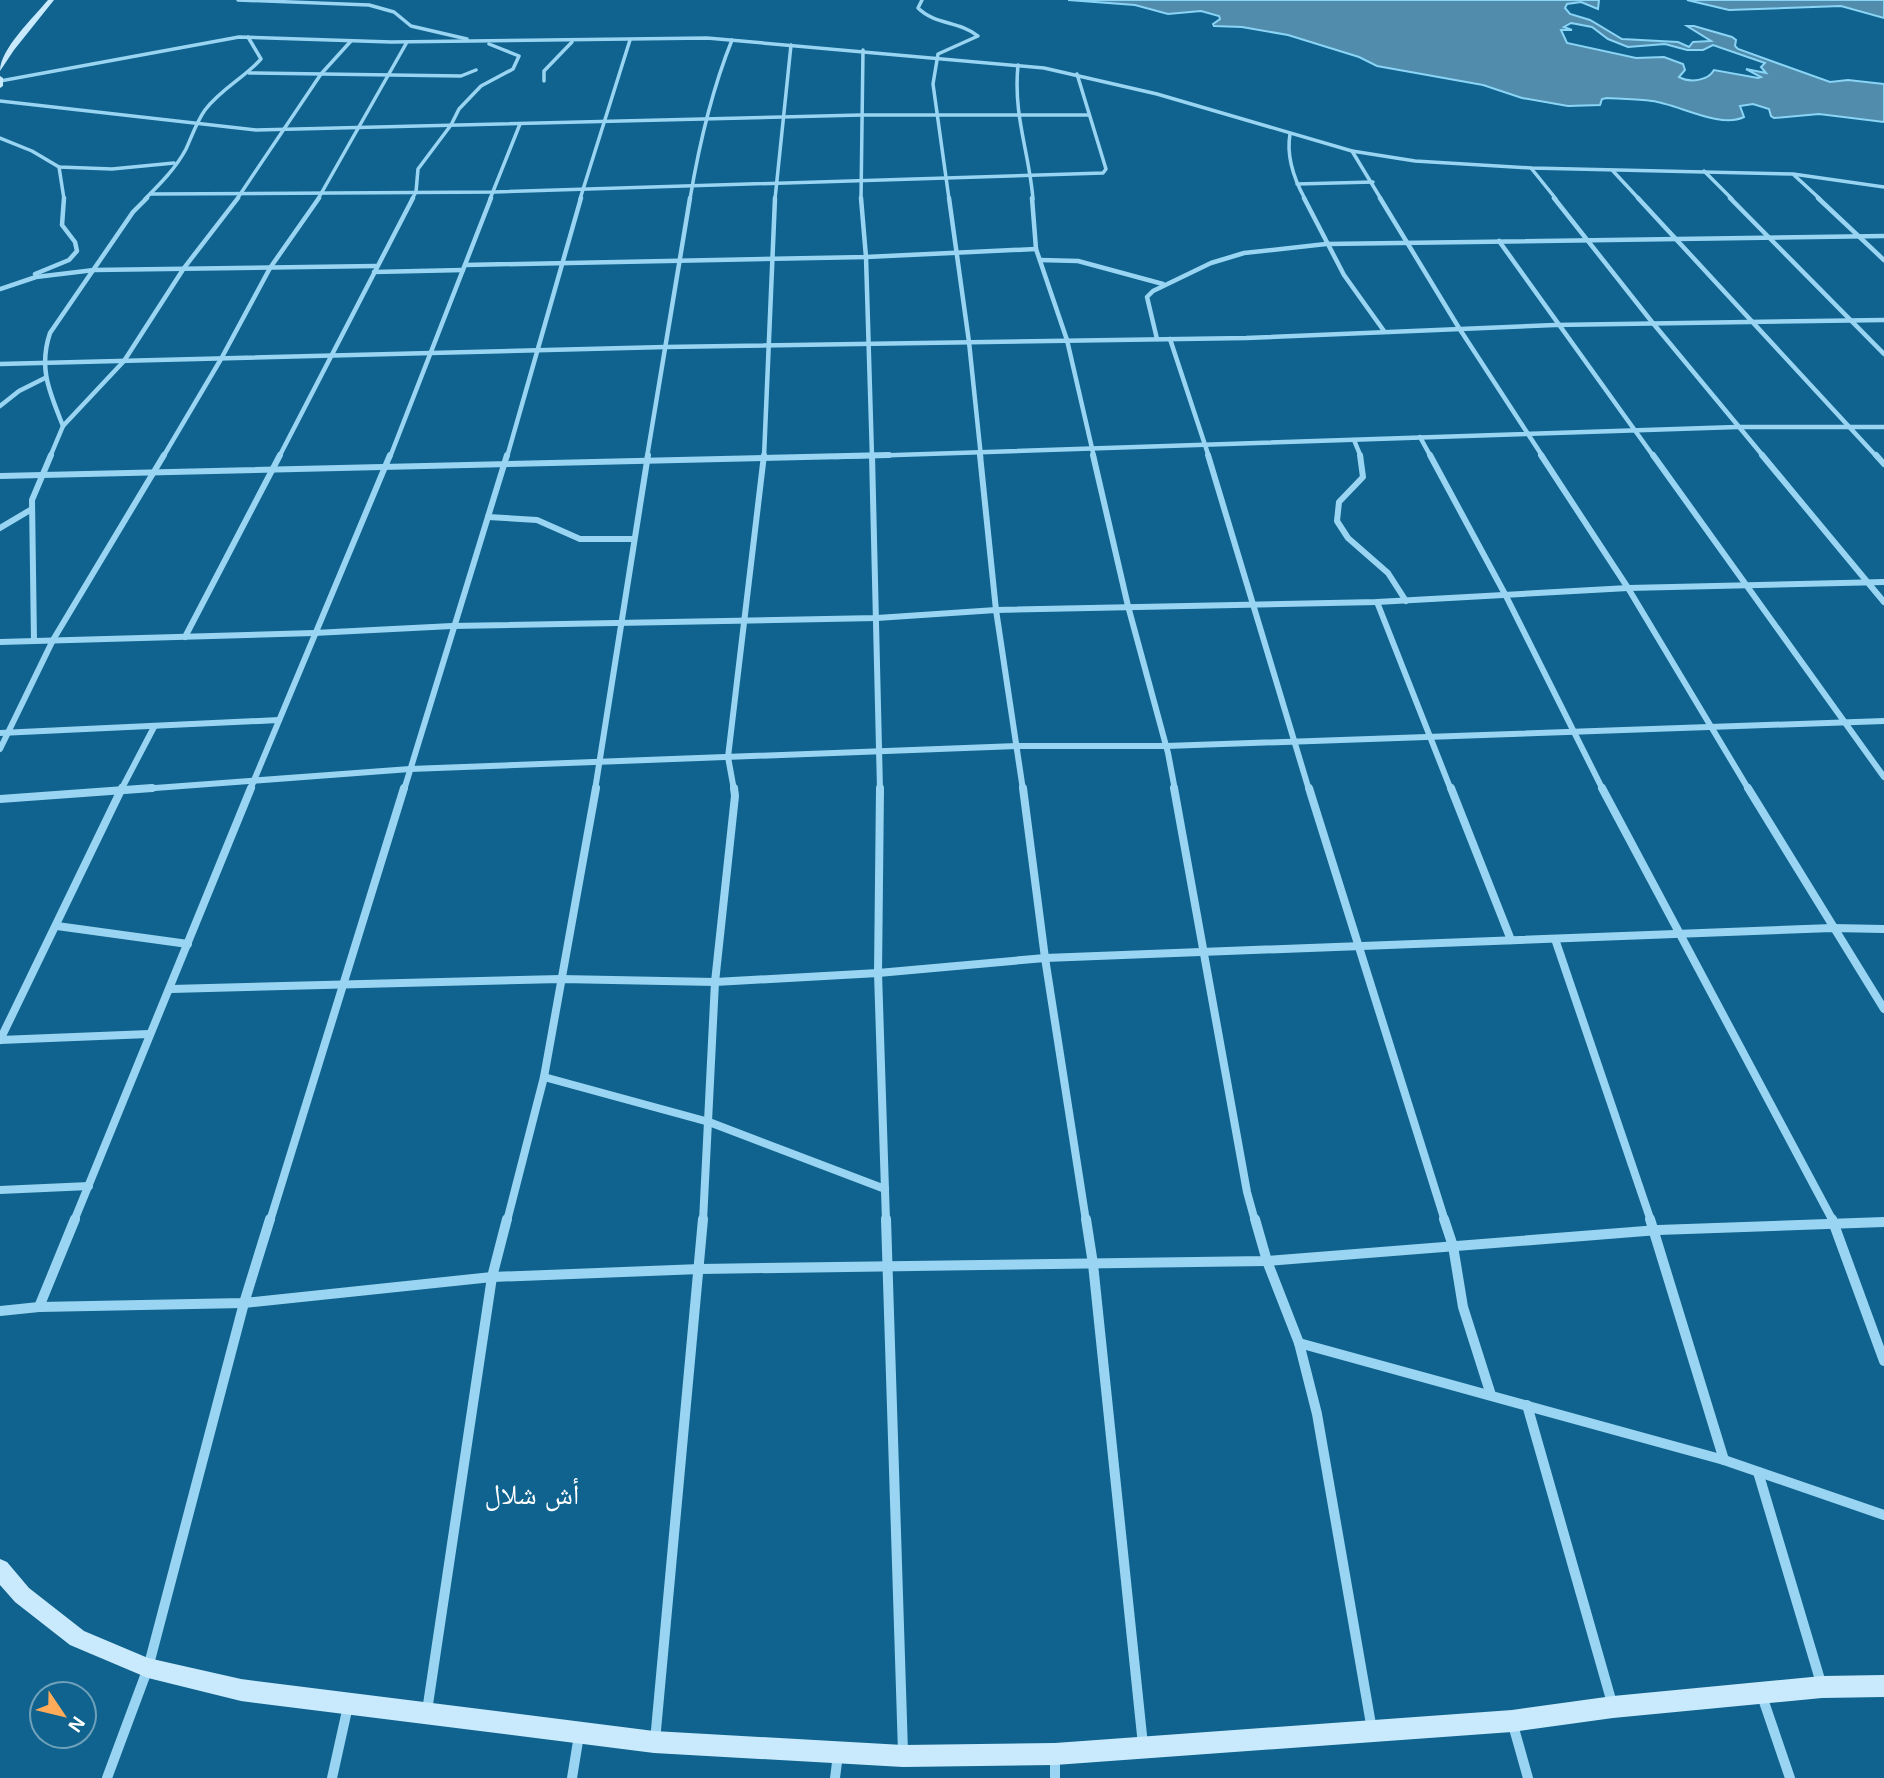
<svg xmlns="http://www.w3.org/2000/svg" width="1884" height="1778" font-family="Helvetica,'Noto Naskh Arabic',sans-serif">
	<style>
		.water { fill: #518cac; stroke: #8ad4f6; stroke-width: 2; fill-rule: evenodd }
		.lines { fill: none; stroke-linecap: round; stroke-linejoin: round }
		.minor-far4 { stroke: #99d5f2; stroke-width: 3.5 }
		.minor-far3 { stroke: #99d5f2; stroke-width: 4.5 }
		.minor-far2 { stroke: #99d5f2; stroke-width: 6 }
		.minor-far1 { stroke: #99d5f2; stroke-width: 8 }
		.minor { stroke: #99d5f2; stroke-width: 10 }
		.secondary { fill: #c8eafc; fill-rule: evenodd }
		.labels { text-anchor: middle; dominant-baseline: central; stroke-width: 7; stroke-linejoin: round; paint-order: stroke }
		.near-quarter-label { font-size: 28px; fill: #fff; stroke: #10638e }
	</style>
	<rect width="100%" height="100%" fill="#10638e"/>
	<g class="water">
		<path d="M 1068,0 L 1599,0 L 1598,9 L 1581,2 L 1567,4 L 1565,8 L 1570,14 L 1590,20 L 1622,39 L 1678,42 L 1689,47 L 1693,42 L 1711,41 L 1687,26 L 1694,26 L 1732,37 L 1736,40 L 1735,46 L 1738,49 L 1830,82 L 1848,80 L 1884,84 L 1884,122 L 1819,114 L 1774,118 L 1771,116 L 1769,109 L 1753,104 L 1740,106 L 1744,117 C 1720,129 1678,104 1652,101 C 1637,99 1622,99 1607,98 L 1602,99 L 1600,105 L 1568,106 L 1522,98 L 1483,85 L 1377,66 L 1359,57 L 1288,35 L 1242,27 L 1214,26 L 1213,24 L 1220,19 L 1219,16 L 1201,11 L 1168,14 L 1135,5 ZM 1571,23 L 1592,27 L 1608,39 L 1628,47 L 1665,44 L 1687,50 L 1703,50 L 1713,45 L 1765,63 L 1761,67 L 1766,73 L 1746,69 L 1761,77 L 1758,78 L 1714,70 C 1708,81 1690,83 1679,77 L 1685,70 L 1683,64 L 1664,57 L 1636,58 L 1567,43 L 1561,30 L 1572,30 L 1564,27 Z"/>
		<polygon points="1687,0 1884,0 1884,18 1841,6 1729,10"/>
	</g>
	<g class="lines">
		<g class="minor-far4">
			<polyline points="238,0 369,5 394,12 411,26 467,39"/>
			<path d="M 922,0 L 918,8 C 935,25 960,21 978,36 L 938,54 L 933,84 L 949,199"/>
			<path d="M 1018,65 C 1013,116 1029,151 1033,199"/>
			<polyline points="249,73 461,76 476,70"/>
			<polyline points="0,81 239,37 391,42 707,38 1044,68 1157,94 1352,151 1415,161 1531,168 1793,174 1884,187"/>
			<polyline points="544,81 544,71 572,42"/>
			<polyline points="0,101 256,130 861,115 1089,115"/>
			<path d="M 1290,134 C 1286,157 1294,179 1305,199"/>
			<polyline points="0,138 32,151 59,167 112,169 174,163"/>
			<polyline points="1352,151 1381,199"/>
			<polyline points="59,167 64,199"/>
			<polyline points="1531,168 1556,199"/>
			<polyline points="1613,171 1639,199"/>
			<polyline points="1704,171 1732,199"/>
			<polyline points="1794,175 1820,199"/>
			<polyline points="1297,184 1373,182"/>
			<polyline points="151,194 495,192 1103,173 1106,169 1077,74"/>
			<path d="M 145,199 C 160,184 176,168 186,149 C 192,136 197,121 205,110 C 221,89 244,78 261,59 L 248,37"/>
			<polyline points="237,199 321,74 351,41"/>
			<polyline points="318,199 407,42"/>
			<polyline points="412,199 416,192 418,169 451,125 459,109 481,86 513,69 519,56 489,44"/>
			<polyline points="490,199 520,124"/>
			<polyline points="580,199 630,40"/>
			<path d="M 690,199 C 699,145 711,92 732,40"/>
			<polyline points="775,199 791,45"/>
			<polyline points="861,199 863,50"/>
		</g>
		<g class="minor-far3">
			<polyline points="861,198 866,257 872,457"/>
			<polyline points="949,198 969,342 981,457"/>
			<polyline points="1032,198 1036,249 1067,340 1094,457"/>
			<polyline points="1304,198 1344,275 1384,331"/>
			<polyline points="1380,198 1459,328 1543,457"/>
			<polyline points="1554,198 1652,322 1764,457"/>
			<polyline points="1638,198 1877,457"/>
			<polyline points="1730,198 1884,354"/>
			<polyline points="1818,198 1884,260"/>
			<polyline points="1499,241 1654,457"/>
			<polyline points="1040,260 1078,261 1163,284"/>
			<polyline points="465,265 866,257 1036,249"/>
			<polyline points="374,272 463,270"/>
			<polyline points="35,274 69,260 77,251 75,242 62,225 64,198"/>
			<polyline points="0,289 36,277 94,270 376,266"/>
			<polyline points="1157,339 1147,297 1153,291 1211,263 1244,253 1326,244 1884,236"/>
			<polyline points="1170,339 1209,457"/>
			<polyline points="0,364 665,347 1246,338 1555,325 1884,320"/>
			<polyline points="0,406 19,391 45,378"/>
			<polyline points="63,426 124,361 184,268 238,198"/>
			<polyline points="1420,437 1431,457"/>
			<polyline points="1354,440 1361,457"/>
			<path d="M 50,457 L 63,426 C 50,393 38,369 50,333 L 133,212 L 147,198"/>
			<polyline points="163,457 221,359 270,268 319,198"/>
			<polyline points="279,457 413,198"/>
			<polyline points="390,457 491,198"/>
			<polyline points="507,457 581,198"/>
			<polyline points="647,457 690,198"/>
			<polyline points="764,457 775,198"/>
			<polyline points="835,457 1737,427 1884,427"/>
		</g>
		<g class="minor-far2">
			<polyline points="872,455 880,790"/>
			<polyline points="980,455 996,610 1023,790"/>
			<polyline points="1093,455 1128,606 1168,753 1175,790"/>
			<polyline points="1208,455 1309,790"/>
			<polyline points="1360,455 1363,477 1339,502 1337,521 1348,538 1388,573 1406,601"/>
			<polyline points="1430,455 1506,596 1603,790"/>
			<polyline points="1541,455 1628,588 1749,790"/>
			<polyline points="1653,455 1884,777"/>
			<polyline points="1762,455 1884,602"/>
			<polyline points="1876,455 1884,464"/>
			<polyline points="0,476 889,455"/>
			<polyline points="488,517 537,520 580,539 633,539"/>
			<polyline points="0,528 32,509"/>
			<polyline points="1377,602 1451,790"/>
			<polyline points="185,637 280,455"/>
			<polyline points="34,641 32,500 51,455"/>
			<polyline points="0,642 314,633 452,626 877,618 996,610 1377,602 1628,588 1884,582"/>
			<polyline points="0,733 279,720"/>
			<polyline points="0,749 53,640 164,455"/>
			<polyline points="121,790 154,727"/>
			<polyline points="128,790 410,769 1017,746 1166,746 1884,721"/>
			<polyline points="250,790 390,455"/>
			<polyline points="404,790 507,455"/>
			<polyline points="595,790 648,455"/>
			<polyline points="734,790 728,757 764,455"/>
		</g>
		<g class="minor-far1">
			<polyline points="880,788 878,973 886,1221"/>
			<polyline points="1023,788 1045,958 1086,1221"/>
			<polyline points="1174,788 1247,1192 1255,1221"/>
			<polyline points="1309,788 1445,1221"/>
			<polyline points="1451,788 1511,940"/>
			<polyline points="1602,788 1833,1221"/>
			<polyline points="1748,788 1884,1009"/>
			<polyline points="0,799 152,788"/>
			<polyline points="57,926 188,944"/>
			<polyline points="1555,939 1651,1221"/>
			<polyline points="171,989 561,979 715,982 878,973 1045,958 1832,928 1884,929"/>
			<polyline points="0,1040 122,788"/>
			<polyline points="0,1040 149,1034"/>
			<polyline points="544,1077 709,1122 885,1189"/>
			<polyline points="0,1190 89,1186"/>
			<polyline points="74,1221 251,788"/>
			<polyline points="270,1221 404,788"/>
			<polyline points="507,1221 544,1077 596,788"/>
			<polyline points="703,1221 715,982 735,796 734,788"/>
		</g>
		<g class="minor">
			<polyline points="886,1219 903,1752"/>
			<polyline points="1086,1219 1093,1264 1143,1745"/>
			<polyline points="1255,1219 1267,1261 1299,1343 1317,1414 1372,1730"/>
			<polyline points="1444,1219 1453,1246 1463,1307 1491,1395"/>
			<polyline points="1650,1219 1724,1460"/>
			<polyline points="1832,1219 1884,1361"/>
			<polyline points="39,1307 75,1219"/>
			<polyline points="0,1311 39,1307 244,1303 492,1277 700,1269 1267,1261 1658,1230 1884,1222"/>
			<polyline points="1299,1343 1724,1460 1884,1515"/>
			<polyline points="1527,1405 1612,1703"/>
			<polyline points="1758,1472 1821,1683"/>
			<polyline points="1762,1696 1790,1778"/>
			<polyline points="427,1711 492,1277 507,1219"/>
			<polyline points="1513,1725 1528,1778"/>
			<polyline points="655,1741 703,1219"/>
			<polyline points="1055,1758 1055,1778"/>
			<polyline points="107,1778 148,1668 244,1303 270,1219"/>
			<polyline points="332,1778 348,1706"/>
			<polyline points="572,1778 579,1735"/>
			<polyline points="835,1778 838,1754"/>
		</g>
		<g class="secondary">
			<path d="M 48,0 L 54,0 L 14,50 L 0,71 C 0,49 34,17 48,0 Z"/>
			<polygon points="0,76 3,78 3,86 0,88"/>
			<polygon points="0,1559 7,1562 29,1588 84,1631 148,1658 241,1679 654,1731 903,1745 1055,1743 1512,1710 1613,1696 1822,1676 1884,1675 1884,1697 1822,1698 1613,1718 1512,1732 1055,1765 903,1767 654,1753 241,1701 148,1678 70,1645 15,1602 0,1585"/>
		</g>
	</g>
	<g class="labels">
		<g class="near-quarter-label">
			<text x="532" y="1494">أش شلال</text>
		</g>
	</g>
	<g transform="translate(63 1715) rotate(125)"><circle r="33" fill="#10638e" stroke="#70a1bb" stroke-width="2"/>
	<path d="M0-5L12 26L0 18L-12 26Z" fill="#ffab5a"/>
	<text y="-10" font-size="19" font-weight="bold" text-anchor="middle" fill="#ffffff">N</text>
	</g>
</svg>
